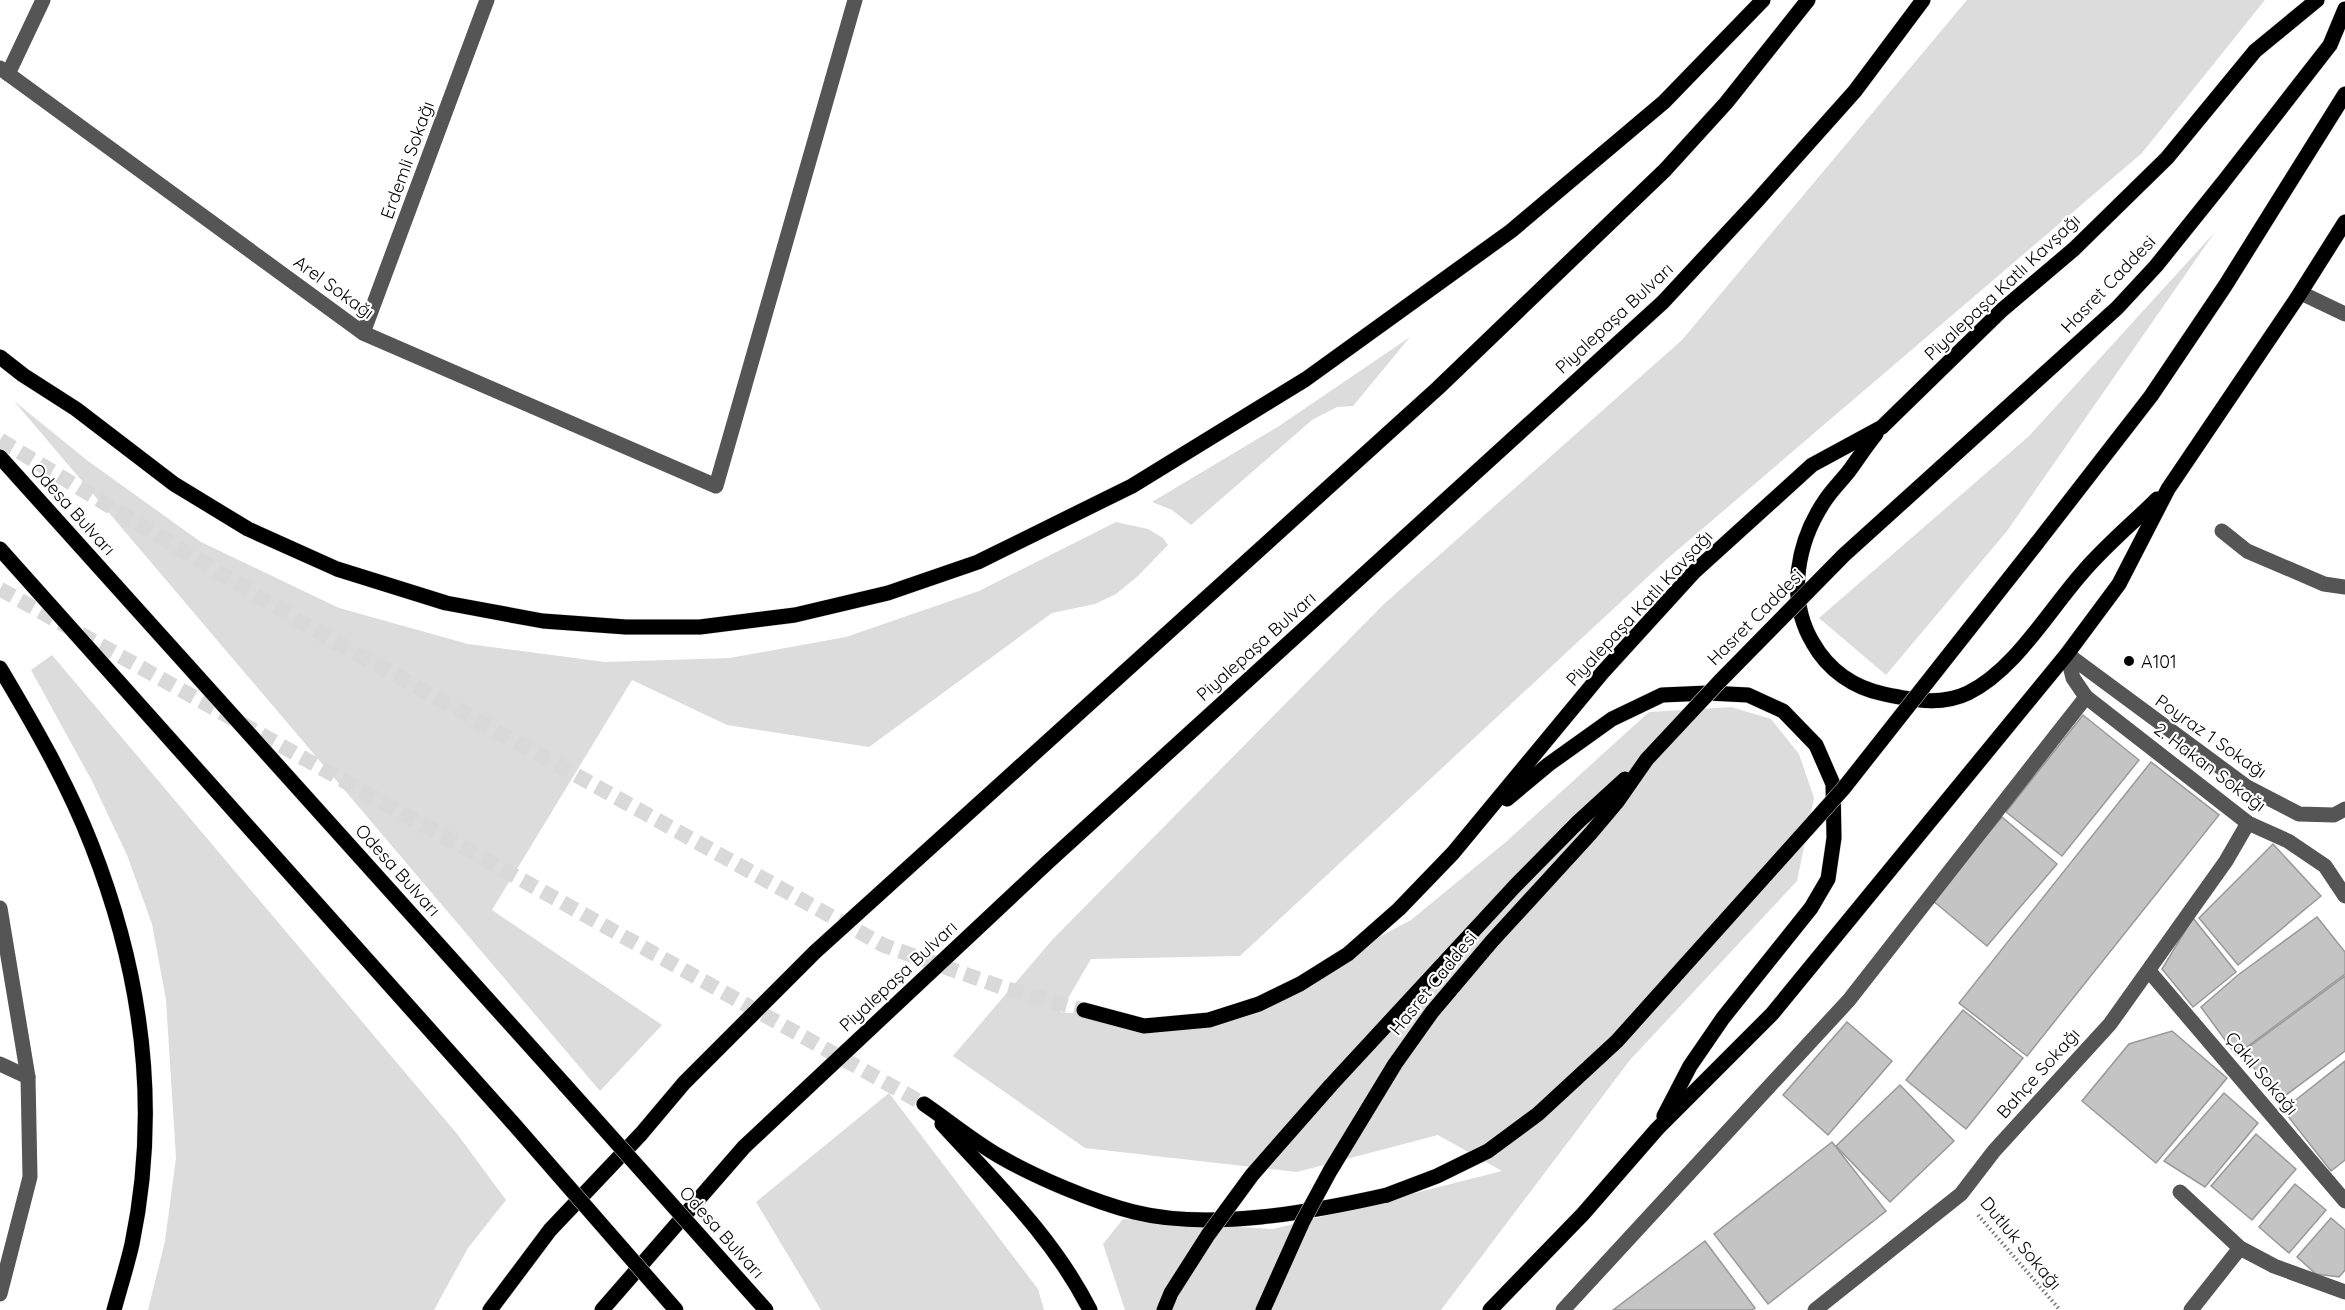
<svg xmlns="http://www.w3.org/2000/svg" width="2345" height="1310" font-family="Quicksand,sans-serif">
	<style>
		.green { fill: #dcdcdc }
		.building { fill: #c4c4c4; stroke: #999; stroke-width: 1.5 }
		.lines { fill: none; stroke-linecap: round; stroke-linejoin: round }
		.major-tunnel { stroke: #d9d9d9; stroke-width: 15; stroke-dasharray: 15 8; stroke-linecap: butt }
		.major-casing { stroke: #dbdbdb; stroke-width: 16 }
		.path { stroke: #777; stroke-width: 4; stroke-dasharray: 1.5 3; stroke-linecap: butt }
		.minor { stroke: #555; stroke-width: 15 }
		.major { stroke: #000; stroke-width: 15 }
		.major-bridge-casing { stroke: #dbdbdb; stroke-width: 16; stroke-linecap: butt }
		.major-bridge { stroke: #000; stroke-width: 15 }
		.poi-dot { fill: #000; stroke: #fff; stroke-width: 2 }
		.labels { text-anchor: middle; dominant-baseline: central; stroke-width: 4.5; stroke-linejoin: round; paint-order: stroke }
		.street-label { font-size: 18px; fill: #000; stroke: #fff }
		.poi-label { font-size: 18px; fill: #000; stroke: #fff; text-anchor: start }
	</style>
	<rect width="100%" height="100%" fill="#fff"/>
	<g class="green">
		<polygon points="1967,0 2265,0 2142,153 1667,559 1240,956 1091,959 1060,1012 1210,1028 1411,920 1507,841 1649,712 1731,707 1771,719 1799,754 1814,798 1797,881 1630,1060 1441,1310 1125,1310 1103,1244 1123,1219 1273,1229 1502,1171 1438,1135 1297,1172 1085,1148 953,1056 1052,940 1384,604 1682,340"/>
		<polygon points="2215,232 2007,531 1886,675 1819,618 2029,436"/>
		<polygon points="1410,337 1353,406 1337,407 1312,420 1191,525 1172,510 1152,502 1279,426"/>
		<polygon points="14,401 88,461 201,542 339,608 468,644 605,662 730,658 846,637 979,591 1116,522 1148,529 1163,538 1168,545 1138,576 1116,594 1095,604 1052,613 869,747 727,725 632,680 492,910 662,1025 600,1091"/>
		<polygon points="52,655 458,1135 506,1200 468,1248 434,1310 148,1310 165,1241 176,1158 166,1000 152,924 127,855 92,781 31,670"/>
		<polygon points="889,1093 1038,1289 1044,1310 821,1310 756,1202"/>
	</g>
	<g class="building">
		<polygon points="2083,715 2139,760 2062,856 2006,812"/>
		<polygon points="2151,762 2219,815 2027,1056 1959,1003"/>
		<polygon points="2002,817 2057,864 1987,946 1932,900"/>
		<polygon points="2273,844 2321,896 2238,965 2199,918"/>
		<polygon points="2317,917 2345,952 2345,974 2236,1055 2201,1007 2238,975"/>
		<polygon points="2193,918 2236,972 2193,1007 2162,969"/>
		<polygon points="2345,976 2345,1051 2278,1101 2242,1052"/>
		<polygon points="1963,1010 2023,1058 1966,1129 1906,1080"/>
		<polygon points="1847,1022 1892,1061 1828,1135 1783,1095"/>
		<polygon points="2172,1031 2227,1078 2156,1163 2082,1101 2129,1044"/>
		<polygon points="2345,1061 2345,1160 2331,1171 2283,1110"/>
		<polygon points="1900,1085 1954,1141 1890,1202 1836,1146"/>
		<polygon points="2224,1093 2258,1123 2205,1187 2164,1161"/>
		<polygon points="2256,1134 2296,1169 2252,1220 2211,1186"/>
		<polygon points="1832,1142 1886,1211 1768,1304 1714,1234"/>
		<polygon points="2295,1184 2326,1210 2289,1253 2259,1227"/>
		<polygon points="2331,1218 2345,1230 2345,1270 2339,1277 2316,1274 2297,1257"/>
		<polygon points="1705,1241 1755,1308 1752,1310 1613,1310"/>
	</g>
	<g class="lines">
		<g class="major-tunnel">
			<polyline points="0,440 323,635 883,945 1004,988 1084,1010"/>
			<polyline points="0,589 924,1104"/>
		</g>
		<g class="major-casing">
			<g id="major">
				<polyline points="2221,185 2330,45 2345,9"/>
				<polyline points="0,357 23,375 76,409 174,484 248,529 337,569 446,603 543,621 626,627 700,627 795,615 888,593 978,562 1132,486 1306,379 1511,231 1664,102 1763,0"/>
				<path d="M 1876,434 C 1866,446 1858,459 1849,471 C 1842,480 1833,489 1826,499 C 1797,541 1786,598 1813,643 C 1828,670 1854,688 1884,694 C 1912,700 1941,706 1968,693 C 2015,670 2049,610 2083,572 C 2105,546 2133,523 2157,499"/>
				<polyline points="0,457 565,1085"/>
				<polyline points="2037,543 2151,396 2225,286 2345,94"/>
				<polyline points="0,549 512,1122"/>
				<path d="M 0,668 C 34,725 68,784 92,846 C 142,974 160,1109 132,1244 C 127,1266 120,1288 114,1310"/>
				<polyline points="1507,799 1549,764 1612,719 1662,695 1708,693 1748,695 1783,711 1816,745 1833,784 1834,838 1828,879 1811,908 1723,1018 1690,1066 1664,1116"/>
				<polyline points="1084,1010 1144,1026 1209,1020 1259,1004 1300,984 1348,954 1399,909 1453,853 1602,673 1694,572 1812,465 1882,427 2002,310 2074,249 2167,158 2255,51 2317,0"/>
				<path d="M 924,1104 C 949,1121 973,1141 999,1156 C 1035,1177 1094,1202 1134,1212 C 1210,1231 1312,1212 1387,1195"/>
				<path d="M 942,1124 C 997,1184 1053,1237 1090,1310"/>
				<polyline points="490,1310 550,1230 641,1134 684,1083 815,952 1438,388 1665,170 1726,103 1808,0"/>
				<polyline points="602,1310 744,1147 1048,862 1663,302 1756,202 1855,91 1923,0"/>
				<polyline points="1490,1310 1583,1214 1657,1129 1772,1014 2067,654 2119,584 2168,489 2297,298 2345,222"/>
			</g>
		</g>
		<polyline class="path" points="1978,1215 2060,1310"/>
		<g class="minor">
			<polyline points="0,68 363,333 716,486 855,0"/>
			<polyline points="8,74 43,0"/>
			<polyline points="2301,293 2345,314"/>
			<polyline points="363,333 487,0"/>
			<polyline points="2222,531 2247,551 2324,584 2345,587"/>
			<polyline points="2067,654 2073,678 2086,697 2248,823 2288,841 2325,866 2345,896"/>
			<polyline points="2067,654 2247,787 2299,814 2334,815 2345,809"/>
			<polyline points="0,908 28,1077 30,1177 0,1294"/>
			<polyline points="2149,971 2345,1201"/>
			<polyline points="0,1064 28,1077"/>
			<polyline points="2180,1192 2240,1248 2274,1266 2345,1292"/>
			<polyline points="1563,1310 1849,1000 2086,697"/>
			<polyline points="1815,1310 1961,1194 1994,1151 2110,1024 2226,861 2248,823"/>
			<polyline points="2191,1310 2240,1248"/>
		</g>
		<use href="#major" class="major"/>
		<g class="major-bridge-casing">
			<g id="major-bridge">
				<polyline points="565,1085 766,1310"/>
				<polyline points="512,1122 676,1310"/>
				<polyline points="1387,1195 1437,1176 1488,1151 1538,1114 1617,1041 1843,789 2037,543"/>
				<polyline points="1164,1310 1171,1293 1208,1235 1252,1175 1331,1085 1515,886 1578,822 1625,779"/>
				<polyline points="1263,1310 1303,1221 1330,1171 1395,1064 1432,1012 1492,941 1590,834 1617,802 1647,759 1720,681 1844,555 2117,308 2156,266 2221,185"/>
			</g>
		</g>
		<use href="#major-bridge" class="major-bridge"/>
	</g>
	<circle class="poi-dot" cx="2129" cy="661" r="6"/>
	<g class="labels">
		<g class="street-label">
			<text transform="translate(407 160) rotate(-70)">Erdemli Sokağı</text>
			<text transform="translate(2108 284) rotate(-46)">Hasret Caddesi</text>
			<text transform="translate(334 287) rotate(36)">Arel Sokağı</text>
			<text transform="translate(2002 287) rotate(-43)">Piyalepaşa Katlı Kavşağı</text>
			<text transform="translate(1614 318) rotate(-43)">Piyalepaşa Bulvarı</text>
			<text transform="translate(73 509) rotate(48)">Odesa Bulvarı</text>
			<text transform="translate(1639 608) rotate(-47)">Piyalepaşa Katlı Kavşağı</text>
			<text transform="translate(1755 617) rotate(-45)">Hasret Caddesi</text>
			<text transform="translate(1256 646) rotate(-42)">Piyalepaşa Bulvarı</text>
			<text transform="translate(2211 736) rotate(35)">Poyraz 1 Sokağı</text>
			<text transform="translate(2210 767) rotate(37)">2. Hakan Sokağı</text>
			<text transform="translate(398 870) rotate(48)">Odesa Bulvarı</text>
			<text transform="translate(898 976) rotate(-43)">Piyalepaşa Bulvarı</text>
			<text transform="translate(1433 983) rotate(-51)">Hasret Caddesi</text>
			<text transform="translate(2038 1073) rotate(-48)">Bahçe Sokağı</text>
			<text transform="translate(2262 1073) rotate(50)">Çakıl Sokağı</text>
			<text transform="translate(722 1232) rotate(48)">Odesa Bulvarı</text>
			<text transform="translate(2021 1243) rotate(50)">Dutluk Sokağı</text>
		</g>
		<g class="poi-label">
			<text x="2141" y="661">A101</text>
		</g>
	</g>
</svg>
